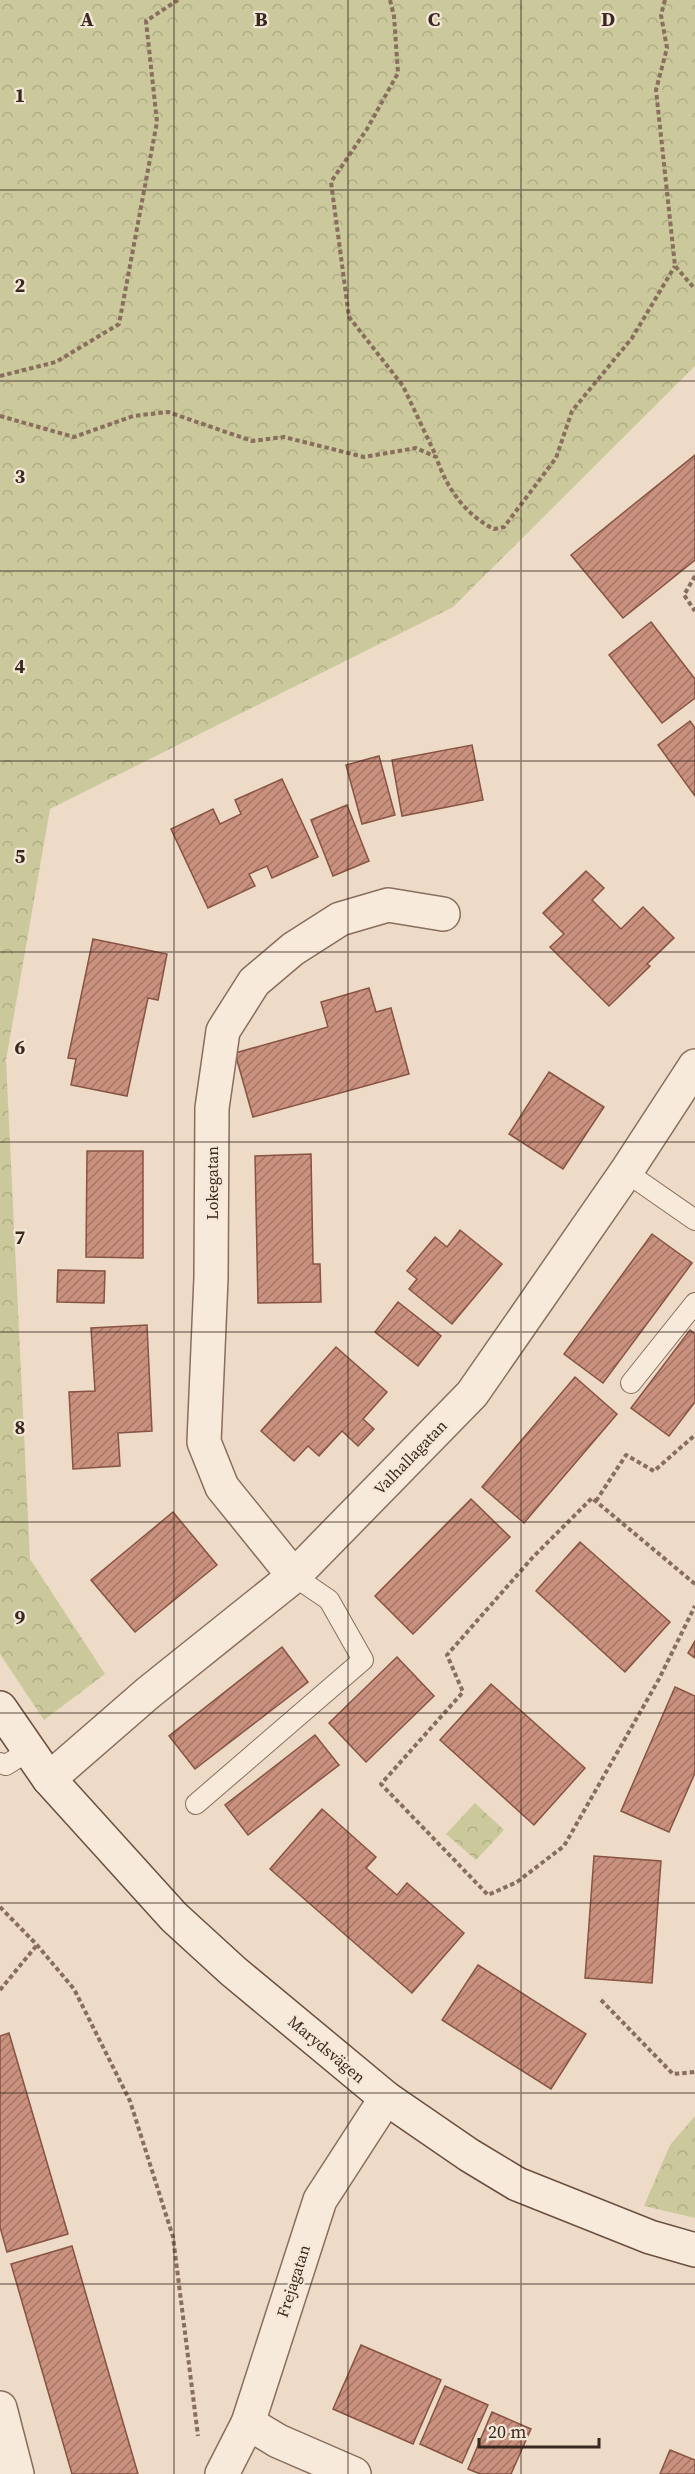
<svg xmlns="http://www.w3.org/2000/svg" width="695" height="2474" font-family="'Source Serif 4',serif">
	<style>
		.forest { fill: url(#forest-crowns) }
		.building { fill: url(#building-hatch); stroke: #875343; stroke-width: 1.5 }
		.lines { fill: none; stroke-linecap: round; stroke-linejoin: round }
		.lane-casing { stroke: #896d5d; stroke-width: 22 }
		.street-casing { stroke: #896d5d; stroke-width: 36 }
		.secondary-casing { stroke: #6b4e40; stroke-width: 36 }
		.path { stroke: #896d5d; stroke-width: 4; stroke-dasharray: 4.5 3; stroke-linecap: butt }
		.lane { stroke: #f8eada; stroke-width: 20 }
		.street { stroke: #f8eada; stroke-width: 33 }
		.secondary { stroke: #f8eada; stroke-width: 33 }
		.grid { fill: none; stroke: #392820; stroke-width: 1.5; stroke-opacity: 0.55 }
		.labels { text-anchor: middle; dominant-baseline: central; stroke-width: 4.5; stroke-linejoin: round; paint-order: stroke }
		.street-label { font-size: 16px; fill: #392820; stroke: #f5e7d7 }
		.grid-label { font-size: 20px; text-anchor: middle; font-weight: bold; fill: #392820; stroke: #f5e7d7; stroke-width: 4.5; stroke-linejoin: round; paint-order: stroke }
	</style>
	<defs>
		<pattern id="forest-crowns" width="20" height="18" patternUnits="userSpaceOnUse" patternTransform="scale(1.5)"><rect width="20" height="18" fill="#cbc99b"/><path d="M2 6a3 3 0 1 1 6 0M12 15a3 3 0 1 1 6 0" fill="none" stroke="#afad85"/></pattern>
		<pattern id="building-hatch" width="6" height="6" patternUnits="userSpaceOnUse" patternTransform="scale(1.5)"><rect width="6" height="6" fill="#ca917e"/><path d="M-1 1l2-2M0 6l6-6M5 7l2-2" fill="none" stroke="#a57667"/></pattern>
	</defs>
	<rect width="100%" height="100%" fill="#eddbc7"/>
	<g class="forest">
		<polygon points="0,0 695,0 695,366 453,607 50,809 6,1060 30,1559 105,1674 44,1720 0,1654"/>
		<polygon points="475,1803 504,1830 476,1860 446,1834"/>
		<polygon points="695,2116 695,2218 644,2206 670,2145"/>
	</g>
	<g class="building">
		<polygon points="695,455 695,560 623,618 571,555"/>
		<polygon points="651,622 695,679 695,698 662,723 609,655"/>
		<polygon points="690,721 695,728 695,796 658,745"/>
		<polygon points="472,745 483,800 402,816 392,760"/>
		<polygon points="379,756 395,815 362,824 346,765"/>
		<polygon points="282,779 318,857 272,878 267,866 249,874 255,886 208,908 171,829 213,809 220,824 241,814 235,800"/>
		<polygon points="347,805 369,861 333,876 311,820"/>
		<polygon points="586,871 604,888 592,900 621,929 643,907 674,938 647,964 650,966 609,1006 550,947 564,934 543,913"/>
		<polygon points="93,939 167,954 158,1000 148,998 127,1096 71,1085 76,1059 68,1058"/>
		<polygon points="369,988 376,1012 391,1008 409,1074 253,1117 235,1053 328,1027 321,1002"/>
		<polygon points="549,1072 604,1107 563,1169 509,1134"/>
		<polygon points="87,1151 143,1151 143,1258 86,1257"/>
		<polygon points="311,1154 313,1264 320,1264 321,1302 258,1303 255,1156"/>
		<polygon points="460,1230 502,1264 452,1324 409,1289 417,1279 407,1271 435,1237 447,1247"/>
		<polygon points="652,1234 692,1263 603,1383 564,1354"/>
		<polygon points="58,1270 105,1271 104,1303 57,1302"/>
		<polygon points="398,1302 441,1336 418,1366 375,1332"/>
		<polygon points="147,1325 152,1431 118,1433 120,1466 73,1469 69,1392 95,1391 91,1328"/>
		<polygon points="690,1330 695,1334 695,1402 669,1436 631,1408"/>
		<polygon points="336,1347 387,1392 363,1419 374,1429 358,1446 342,1431 319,1456 308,1446 294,1461 261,1431"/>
		<polygon points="575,1377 617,1414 524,1523 482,1487"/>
		<polygon points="471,1499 510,1537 413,1634 375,1596"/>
		<polygon points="173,1512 217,1565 135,1632 91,1580"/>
		<polygon points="580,1542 670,1622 625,1672 536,1591"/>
		<polygon points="695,1641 695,1658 688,1653"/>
		<polygon points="282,1647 308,1682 195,1769 169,1736"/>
		<polygon points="397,1657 434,1696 366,1762 329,1723"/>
		<polygon points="491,1684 585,1768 534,1825 440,1740"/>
		<polygon points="675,1687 695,1696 695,1773 669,1832 621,1811"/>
		<polygon points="315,1735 339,1765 248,1835 225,1805"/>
		<polygon points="322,1809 376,1857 366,1868 397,1895 407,1883 464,1933 412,1993 270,1869"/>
		<polygon points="594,1856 661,1861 652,1983 585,1978"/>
		<polygon points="478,1965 586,2034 551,2089 442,2020"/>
		<polygon points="9,2033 68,2234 7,2252 0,2227 0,2036"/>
		<polygon points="72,2246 138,2474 72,2474 11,2264"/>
		<polygon points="361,2345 441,2380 413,2444 333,2409"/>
		<polygon points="445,2386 488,2405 462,2463 420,2444"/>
		<polygon points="492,2412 531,2429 511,2474 480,2474 468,2469"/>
		<polygon points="670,2450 695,2460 695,2474 660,2474"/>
	</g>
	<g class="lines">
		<g class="lane-casing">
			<g id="lane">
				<polyline points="626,1172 695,1220"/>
				<polyline points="631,1383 695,1303"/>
				<polyline points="0,1763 6,1765 30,1750"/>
				<polyline points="196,1804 363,1660 329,1600 294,1576"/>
			</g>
		</g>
		<g class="street-casing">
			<g id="street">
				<polyline points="294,1576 222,1487 204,1442 211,1278 212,1108 223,1031 254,982 293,949 340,919 388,905 443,914"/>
				<polyline points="49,1779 148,1693 294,1576 472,1394 626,1172 695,1066"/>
				<polyline points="0,2408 17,2474"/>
				<polyline points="248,2423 278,2441 354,2474"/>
				<polyline points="222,2474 248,2423 320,2200 386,2098"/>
			</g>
		</g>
		<g class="secondary-casing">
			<polyline id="secondary" points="0,1708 49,1779 174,1917 233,1971 386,2098 469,2155 517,2184 650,2237 695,2250"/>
		</g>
		<g class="path">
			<polyline points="390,0 394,16 398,73 367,129 331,182 349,317 403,386 436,456"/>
			<polyline points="665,0 661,15 667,48 656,90 675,266 695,289"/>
			<polyline points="0,376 56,362 119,324 157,122 146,21 178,0"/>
			<path d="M 0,416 L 74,437 L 133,416 L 168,412 L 252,441 L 284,437 L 364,457 L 416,448 L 436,457 C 447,488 464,514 494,529 L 504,527 L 556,458 L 572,411 L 632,338 L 675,266"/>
			<polyline points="695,576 684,595 695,611"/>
			<polyline points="596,1501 626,1455 654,1471 695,1435"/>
			<polyline points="695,1584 592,1498 533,1557 447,1655 463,1692 381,1784 488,1895 517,1882 564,1846 659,1679 695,1606"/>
			<polyline points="0,1907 37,1945 74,1989 130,2101 173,2237 198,2436"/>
			<polyline points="0,1990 37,1945"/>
			<polyline points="601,2000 673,2074 695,2072"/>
		</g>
		<use href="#lane" class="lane"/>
		<use href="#street" class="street"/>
		<use href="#secondary" class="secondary"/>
	</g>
	<path class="grid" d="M 174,0 L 174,2474M 348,0 L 348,2474M 521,0 L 521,2474M 0,190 L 695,190M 0,381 L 695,381M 0,571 L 695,571M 0,761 L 695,761M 0,952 L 695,952M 0,1142 L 695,1142M 0,1332 L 695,1332M 0,1522 L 695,1522M 0,1713 L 695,1713M 0,1903 L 695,1903M 0,2093 L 695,2093M 0,2284 L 695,2284"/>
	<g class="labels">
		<g class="street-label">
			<text transform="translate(212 1183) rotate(-90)">Lokegatan</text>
			<text transform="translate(410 1457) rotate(-46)">Valhallagatan</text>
			<text transform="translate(327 2049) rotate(40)">Marydsvägen</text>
			<text transform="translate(293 2281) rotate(-72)">Frejagatan</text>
		</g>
	</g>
	<g class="grid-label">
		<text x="87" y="26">A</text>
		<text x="261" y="26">B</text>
		<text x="434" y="26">C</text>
		<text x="608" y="26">D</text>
		<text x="20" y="102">1</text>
		<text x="20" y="292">2</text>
		<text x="20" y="483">3</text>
		<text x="20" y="673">4</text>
		<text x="20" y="863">5</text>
		<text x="20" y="1054">6</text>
		<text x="20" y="1244">7</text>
		<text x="20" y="1434">8</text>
		<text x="20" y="1624">9</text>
	</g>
	<path d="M479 2438v9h120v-9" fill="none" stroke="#392820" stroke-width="3"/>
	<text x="488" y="2438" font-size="18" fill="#392820" stroke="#f5e7d7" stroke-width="4.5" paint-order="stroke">20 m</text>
</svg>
